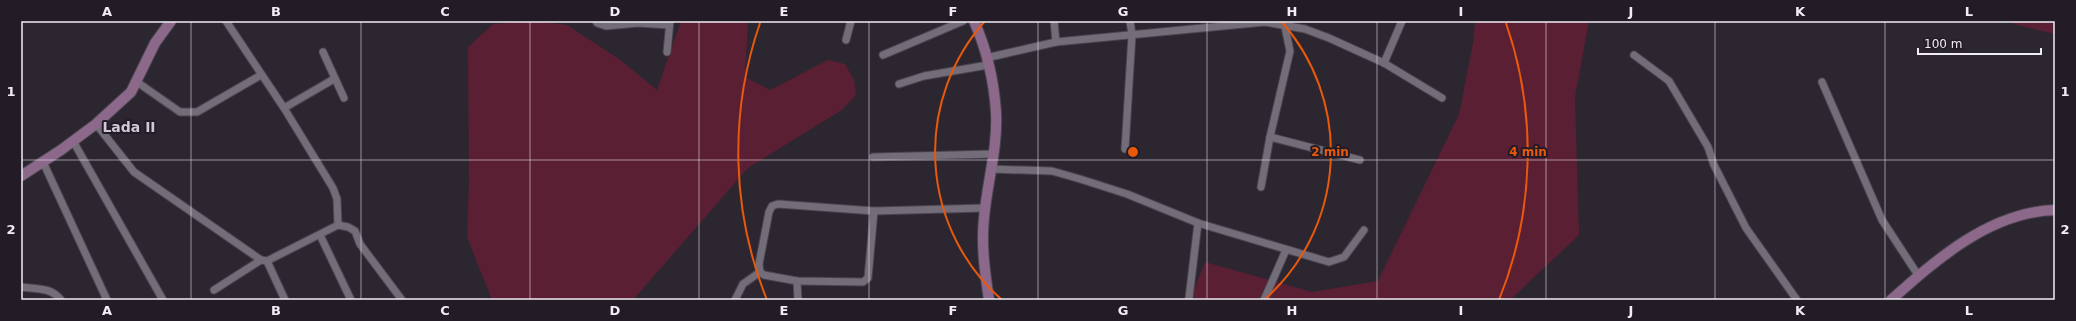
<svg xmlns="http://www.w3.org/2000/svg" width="2076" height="321" font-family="'DejaVu Sans',sans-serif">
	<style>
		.green { fill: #5a1f32 }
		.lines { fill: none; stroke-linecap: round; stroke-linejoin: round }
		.street-casing { stroke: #4a444e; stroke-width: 9 }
		.secondary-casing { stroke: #4a444e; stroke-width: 12 }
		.street { stroke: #736c79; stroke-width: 7 }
		.secondary { stroke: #8c698a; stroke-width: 10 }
		.grid { fill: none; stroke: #f1edf4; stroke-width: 1; stroke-opacity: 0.55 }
		.ring { fill: none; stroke: #e8590c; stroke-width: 2 }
		.labels { text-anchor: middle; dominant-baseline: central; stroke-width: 4; stroke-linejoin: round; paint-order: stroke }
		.quarter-label { font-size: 14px; font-weight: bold; fill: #d0c8d7; stroke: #231c27 }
		.centre { fill: #e8590c; stroke: #231c27; stroke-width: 2 }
		.ring-label { font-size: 12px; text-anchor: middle; font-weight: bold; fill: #e8590c; stroke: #231c27; stroke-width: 4; stroke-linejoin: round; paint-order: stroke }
		.neatline { fill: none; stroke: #f1edf4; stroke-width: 1.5 }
		.grid-label { font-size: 13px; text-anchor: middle; font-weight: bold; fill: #f1edf4 }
	</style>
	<rect width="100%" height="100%" fill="#2c2631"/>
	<g class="green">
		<polygon points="535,21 567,25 619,59 657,90 681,21 748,21 745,77 770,90 828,60 845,64 854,80 856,95 842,110 748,168 633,300 492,300 467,237 469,184 468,47 493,24"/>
		<polygon points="1475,21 1589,21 1575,97 1579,235 1510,300 1190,300 1205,262 1312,292 1378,281 1459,114 1473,43"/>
		<polygon points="2010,21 2055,21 2055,34 2014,24"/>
	</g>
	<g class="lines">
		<g class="street-casing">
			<g id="street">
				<polyline points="226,21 284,108 333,188 337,199 338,225"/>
				<polyline points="596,21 597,23 606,26 638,23 669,25"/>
				<polyline points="1054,21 1056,42"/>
				<polyline points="846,40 851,21"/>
				<polyline points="323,52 344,98"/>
				<polyline points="667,52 670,21"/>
				<polyline points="883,55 963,21"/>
				<polyline points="1634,55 1669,81 1708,147 1714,165 1746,228 1797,300"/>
				<polyline points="986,58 1056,42 1265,22 1305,29 1329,38 1384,63 1442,98"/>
				<polyline points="1384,63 1402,21"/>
				<polyline points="137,82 180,112 197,112 261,75"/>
				<polyline points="1822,82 1882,220 1918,275"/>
				<polyline points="899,84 924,76 988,65"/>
				<polyline points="284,108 334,79"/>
				<polyline points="96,124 134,172 261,260 267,261 338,225 348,227 355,231 360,244 402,300"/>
				<polyline points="1270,137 1360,160"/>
				<polyline points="73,141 163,300"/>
				<polyline points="1125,149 1132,35 1130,21"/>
				<polyline points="873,157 993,154"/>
				<polyline points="43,162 107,300"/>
				<polyline points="990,169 1052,171 1080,179 1127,194 1198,223 1329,262 1344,257 1364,230"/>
				<polyline points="1261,187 1270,137 1290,51 1285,27"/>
				<polyline points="320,235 351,300"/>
				<polyline points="267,261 285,300"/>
				<polyline points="760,272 759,264 769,212 772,206 778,204 874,211 985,208"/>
				<polyline points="760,272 764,275 797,281 863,282 868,278 874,211"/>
				<polyline points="797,281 798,300"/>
				<path d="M 21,287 C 36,289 51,287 61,300"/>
				<polyline points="214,290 261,260"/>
				<polyline points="1189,298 1198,223"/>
				<polyline points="735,300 743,284 760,272"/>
				<polyline points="1264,300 1286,250"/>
			</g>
		</g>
		<g class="secondary-casing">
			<g id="secondary">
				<path d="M 974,21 C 986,48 994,82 996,112 C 998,148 987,183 984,218 C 981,245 985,273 989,300"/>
				<polyline points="21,176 61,150 96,124 131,92 155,43 171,21"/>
				<path d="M 1891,300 C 1937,259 1990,212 2055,210"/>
			</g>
		</g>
		<use href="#street" class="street"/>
		<use href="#secondary" class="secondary"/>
	</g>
	<path class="grid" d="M 191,21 L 191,300M 361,21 L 361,300M 530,21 L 530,300M 699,21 L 699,300M 869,21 L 869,300M 1038,21 L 1038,300M 1207,21 L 1207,300M 1377,21 L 1377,300M 1546,21 L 1546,300M 1715,21 L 1715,300M 1885,21 L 1885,300M 21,160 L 2055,160"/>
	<g class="ring">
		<path d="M1002 300A197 197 0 0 1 985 21M1281 21A197 197 0 0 1 1264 300"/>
		<path d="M767 300A395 395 0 0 1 760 23M1506 23A395 395 0 0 1 1499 300"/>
	</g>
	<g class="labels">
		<g class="quarter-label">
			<text x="129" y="127">Lada II</text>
		</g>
	</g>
	<circle cx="1133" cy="152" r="6" class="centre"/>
	<g class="ring-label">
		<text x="1330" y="156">2 min</text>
		<text x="1528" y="156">4 min</text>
	</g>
	<rect width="2076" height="321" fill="none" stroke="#231c27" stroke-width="44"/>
	<path d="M1918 48v6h123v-6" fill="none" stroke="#f1edf4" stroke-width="2"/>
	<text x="1924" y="48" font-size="12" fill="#f1edf4" stroke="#231c27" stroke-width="3" paint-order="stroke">100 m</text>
	<rect x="22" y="22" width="2032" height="277" class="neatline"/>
	<g class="grid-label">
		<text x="107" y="16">A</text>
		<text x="276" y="16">B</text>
		<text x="445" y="16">C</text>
		<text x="615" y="16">D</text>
		<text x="784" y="16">E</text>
		<text x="953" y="16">F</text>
		<text x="1123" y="16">G</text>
		<text x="1292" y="16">H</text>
		<text x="1461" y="16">I</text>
		<text x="1631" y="16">J</text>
		<text x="1800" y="16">K</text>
		<text x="1969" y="16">L</text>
		<text x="11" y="96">1</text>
		<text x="2065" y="96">1</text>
		<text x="11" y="234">2</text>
		<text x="2065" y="234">2</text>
		<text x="107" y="315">A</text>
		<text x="276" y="315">B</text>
		<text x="445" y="315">C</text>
		<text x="615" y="315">D</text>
		<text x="784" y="315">E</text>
		<text x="953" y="315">F</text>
		<text x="1123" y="315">G</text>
		<text x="1292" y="315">H</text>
		<text x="1461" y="315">I</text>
		<text x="1631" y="315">J</text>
		<text x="1800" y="315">K</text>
		<text x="1969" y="315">L</text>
	</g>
</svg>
